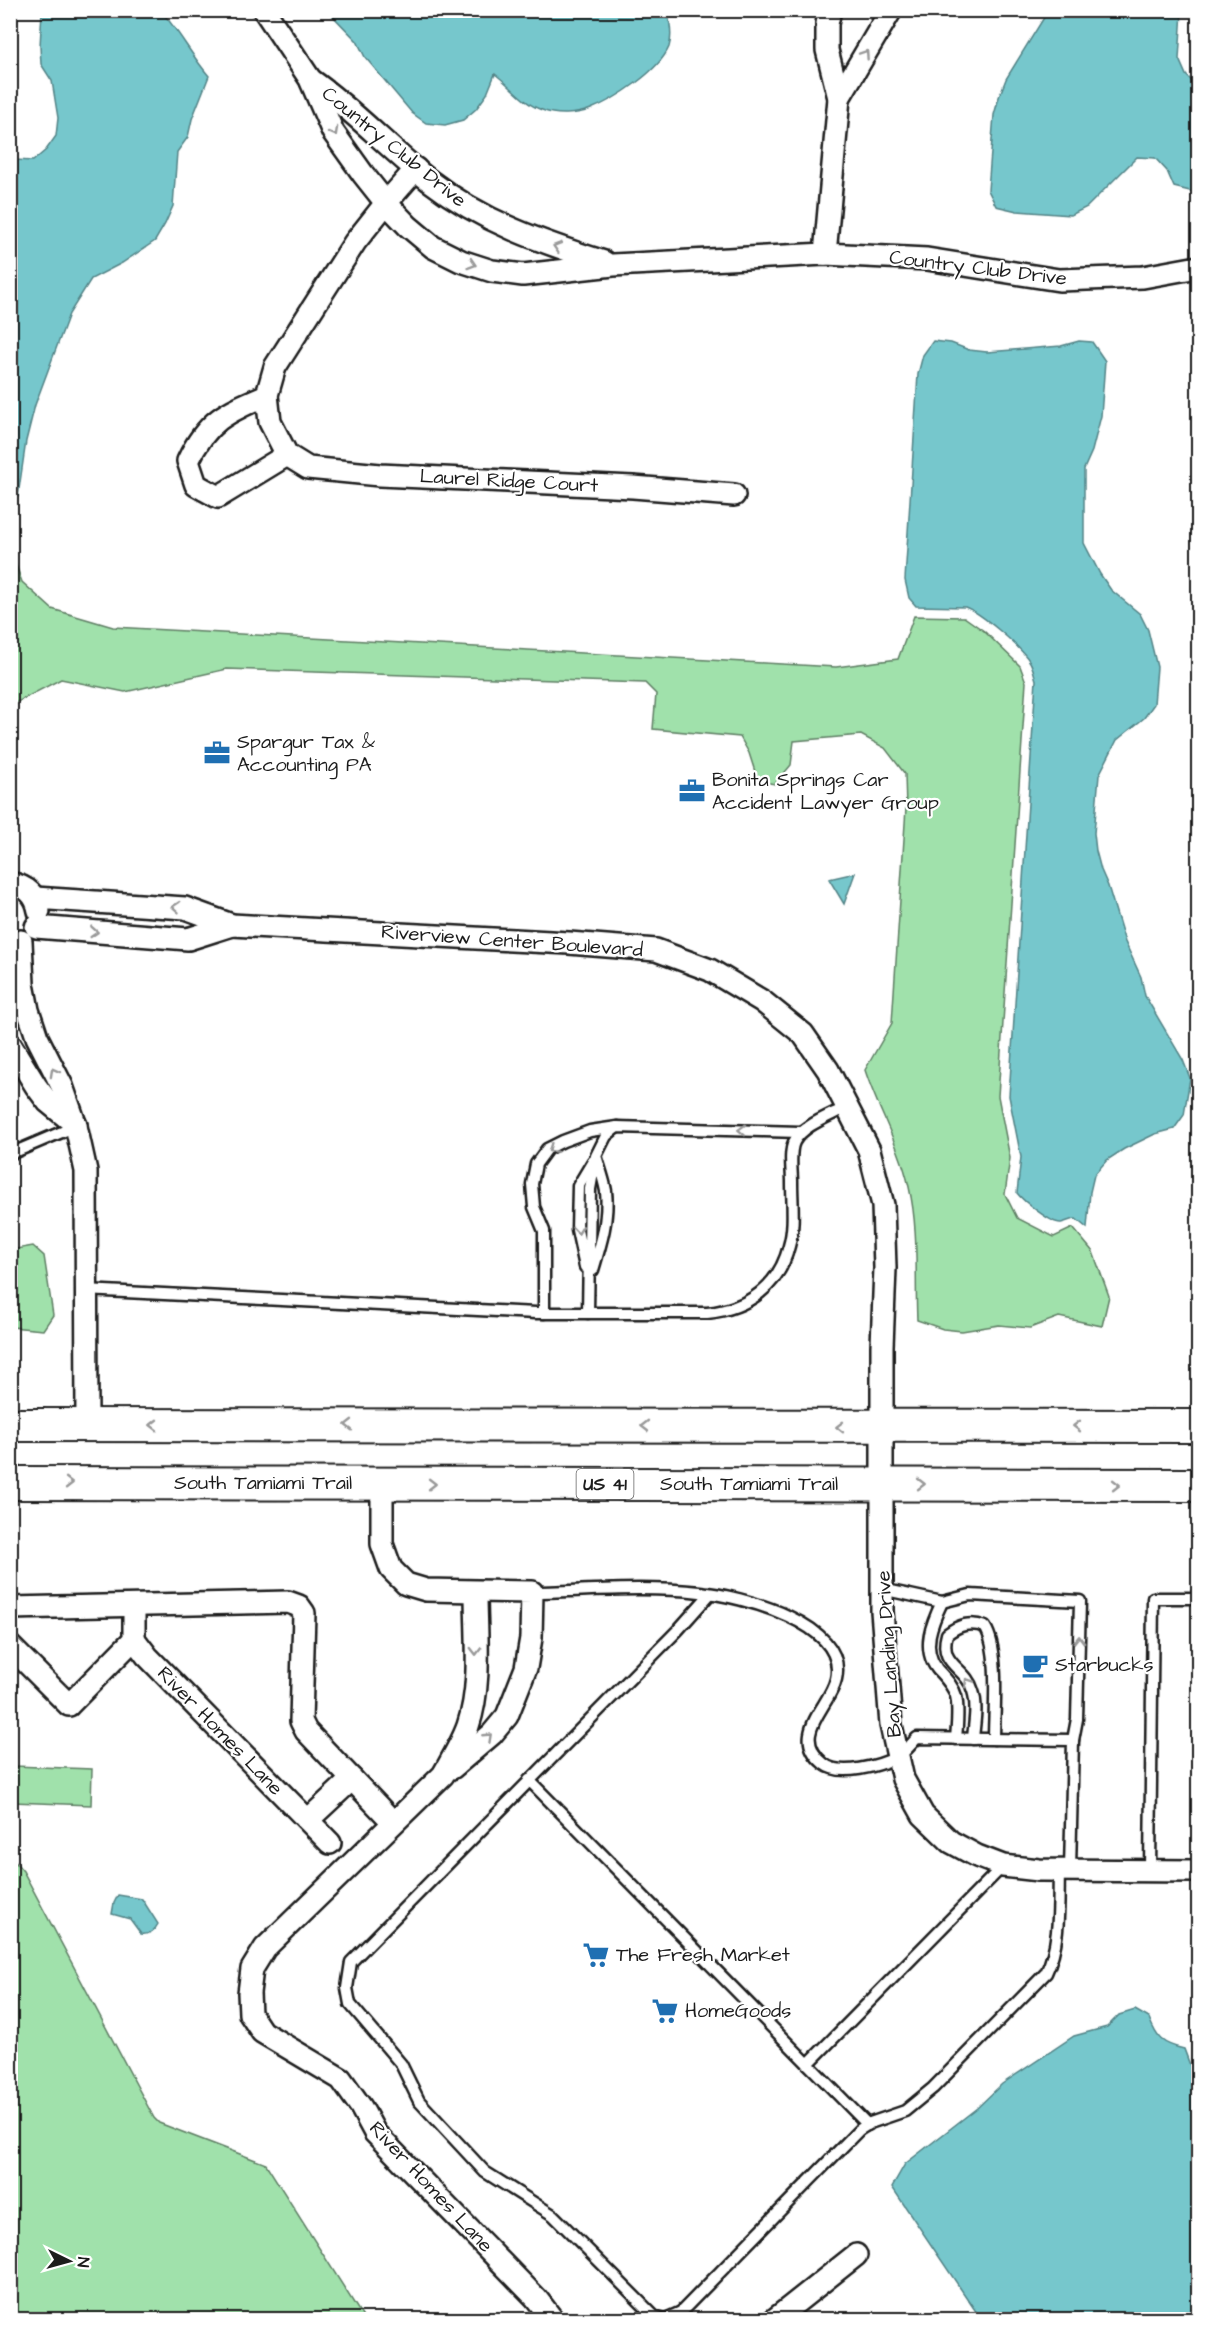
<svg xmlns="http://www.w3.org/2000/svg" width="1209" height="2330" font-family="'Architects Daughter',sans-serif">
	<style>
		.green { fill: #a0e1ab; stroke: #5e7e64; stroke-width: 1.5 }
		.water { fill: #76c7cc; stroke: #528386; stroke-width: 1.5 }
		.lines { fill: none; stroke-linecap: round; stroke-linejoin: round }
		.lane-casing { stroke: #1c1c1c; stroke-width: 15 }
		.street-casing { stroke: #1c1c1c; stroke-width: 26 }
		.primary-casing { stroke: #1c1c1c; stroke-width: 36 }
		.lane { stroke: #fff; stroke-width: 10 }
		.street { stroke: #fff; stroke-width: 21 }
		.primary { stroke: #fff; stroke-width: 32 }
		.oneway { stroke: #999 }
		.labels { text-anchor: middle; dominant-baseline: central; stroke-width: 4.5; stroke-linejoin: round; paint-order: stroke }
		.shield { fill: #fff; stroke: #606060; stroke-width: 1.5 }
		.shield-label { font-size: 18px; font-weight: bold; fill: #1c1c1c }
		.street-label { font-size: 20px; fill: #1c1c1c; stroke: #fff }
		.poi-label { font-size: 20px; fill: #1c1c1c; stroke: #fff; text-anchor: start }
	</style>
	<rect width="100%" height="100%" fill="#fff"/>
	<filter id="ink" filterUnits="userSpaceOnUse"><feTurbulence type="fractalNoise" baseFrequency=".0167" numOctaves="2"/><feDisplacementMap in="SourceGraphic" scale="12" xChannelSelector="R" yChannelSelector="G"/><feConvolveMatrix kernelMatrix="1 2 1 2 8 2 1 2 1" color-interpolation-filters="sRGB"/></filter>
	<g filter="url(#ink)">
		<g class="green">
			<path d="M 11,551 L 22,582 L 52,609 L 113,627 L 836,667 L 898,659 L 914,616 L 964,617 L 984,631 L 1020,666 L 1026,682 L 998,1096 L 1010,1158 L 1005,1194 L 1017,1218 L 1054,1237 L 1073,1228 L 1093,1252 L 1109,1296 L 1102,1326 L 1059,1317 L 1030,1328 L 999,1325 L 962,1331 L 943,1329 L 917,1320 C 915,1275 919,1230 909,1187 C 900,1146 878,1110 865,1070 L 892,1023 L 906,808 L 905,774 L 885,748 L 861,735 L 794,741 L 791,765 L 775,784 L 758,781 L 749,753 L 740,737 L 653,729 L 656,694 L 645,683 L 227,669 L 125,692 L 61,679 L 17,702 L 11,708 Z"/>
			<polygon points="33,1246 44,1256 53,1315 43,1330 11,1327 11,1250"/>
			<polygon points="13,1766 92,1769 91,1805 12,1802"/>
			<polygon points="11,1857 23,1871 154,2118 159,2123 266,2164 364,2319 11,2319"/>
		</g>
		<g class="water">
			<path d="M 42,11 L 161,11 C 179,31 191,55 209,76 L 192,119 L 188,137 L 177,152 L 173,206 L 165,224 L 155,241 L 122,263 L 91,279 L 69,314 L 35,405 L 26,441 L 18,496 L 11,514 L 11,157 L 15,160 L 33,161 L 46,150 L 56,136 L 58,118 L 52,81 L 41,64 L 40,46 Z"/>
			<path d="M 331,11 L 667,11 C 670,22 673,35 669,47 C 659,71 616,99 591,109 C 577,115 556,116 542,110 C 525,105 510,85 495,74 L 487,94 L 476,109 L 463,120 L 445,125 L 426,123 L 412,113 L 365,57 L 357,41 L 332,15 Z"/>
			<polygon points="1048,11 1182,11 1179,59 1186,75 1198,87 1198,193 1174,187 1167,171 1155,158 1137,157 1087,207 1071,215 1017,211 996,206 988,190 994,115 999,97 1006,79"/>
			<path d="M 933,341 L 951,343 L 969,350 L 987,352 L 1061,346 L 1079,341 L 1092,342 L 1105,361 L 1101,416 L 1092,451 L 1084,469 L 1084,543 L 1100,574 L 1111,590 L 1140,614 L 1148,630 L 1157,667 L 1154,704 L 1144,718 L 1117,740 L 1099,775 L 1094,833 L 1096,851 L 1101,870 L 1108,886 L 1125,942 L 1141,977 L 1145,996 L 1183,1060 L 1190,1078 L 1184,1115 L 1174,1129 L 1155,1134 L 1124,1149 L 1107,1160 L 1094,1175 L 1090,1192 L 1087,1228 L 1076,1219 C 1070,1219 1067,1222 1061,1223 C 1052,1224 1023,1201 1017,1193 L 1021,1157 L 1009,1096 L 1036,680 C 1034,674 1033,667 1030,662 C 1021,647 980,612 965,607 L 916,606 L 909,598 L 905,580 L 918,374 L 923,355 Z"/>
			<polygon points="855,873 844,904 829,879"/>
			<path d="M 118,1895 L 142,1899 L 158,1924 C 154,1932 149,1935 141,1934 L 130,1919 L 112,1914 L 114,1903 Z"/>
			<path d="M 1135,2010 L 1149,2018 C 1157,2039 1162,2044 1184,2049 L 1190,2065 L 1198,2074 L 1198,2319 L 981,2319 L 892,2187 L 905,2164 L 977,2108 L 1002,2084 L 1074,2036 L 1107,2027 L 1119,2015 Z"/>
		</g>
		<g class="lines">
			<g class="lane-casing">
				<g id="lane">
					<polyline points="10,1154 76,1126"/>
					<polyline points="585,1267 577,1230 578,1186 593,1161"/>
					<path d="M 593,1270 C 601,1244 609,1218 606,1191 C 604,1180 600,1169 597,1159"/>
					<path d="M 85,1290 L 536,1313 L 707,1313 C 747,1309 779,1287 789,1246 C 795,1226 792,1203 792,1182 C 792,1171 789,1152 794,1142 C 803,1125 830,1116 846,1107"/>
					<polyline points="544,1313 544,1231 534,1207 532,1184 536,1164 547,1149 563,1141 590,1131 617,1127 800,1132"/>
					<polyline points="588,1313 590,1189 596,1156 606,1136 617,1127"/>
					<polyline points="882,1589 942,1602 970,1595 1080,1601 1077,1719 1073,1740"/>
					<path d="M 532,1592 C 588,1591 645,1586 700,1592 C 740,1596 849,1623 836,1679 C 830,1707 788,1735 824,1764 C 840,1777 879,1766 897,1757 C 905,1753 911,1744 917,1738 L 1073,1740 L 1070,1870"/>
					<path d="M 710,1594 L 677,1631 L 351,1962 L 347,1988 L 350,2004 L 401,2064 L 419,2101 L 485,2172 L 553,2215 L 654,2316 L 665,2319 L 681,2312 L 859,2130 L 870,2123 L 905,2111 L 933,2088 L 1046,1973 C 1061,1942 1058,1905 1059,1870"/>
					<path d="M 942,1602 C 932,1623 921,1648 937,1669 C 944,1677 953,1685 956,1696 C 959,1709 957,1725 956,1739"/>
					<path d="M 973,1739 C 974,1724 978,1706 973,1691 C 966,1666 938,1666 947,1634 C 959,1625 970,1621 985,1627 C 1000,1650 994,1710 994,1739"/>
					<polyline points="529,1780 868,2125"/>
					<polyline points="1150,1870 1153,1598 1198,1598"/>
					<polyline points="808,2064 1003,1866"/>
				</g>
			</g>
			<g class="street-casing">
				<g id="street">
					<polyline points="264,10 310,79 333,132 363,174 386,203 408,226 433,247 461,261 492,271 523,275 613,265 825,254 927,259 1059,280 1143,277 1198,267"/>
					<path d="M 311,80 C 354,110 389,149 430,181 C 483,222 541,242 604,262"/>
					<polyline points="839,98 891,10"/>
					<polyline points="416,169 386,203 355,242 275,367 267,395 270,422 287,455 308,468 380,475 633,487 734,495"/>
					<polyline points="825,254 839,98 827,50 827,24 830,10"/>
					<path d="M 267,395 C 227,412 207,420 188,461 L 196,485 L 218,497 L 287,455"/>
					<path d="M 10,883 C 26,886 36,894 39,911"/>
					<polyline points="35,898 185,908 232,925 569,943 656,950 710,970 762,1001 803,1034 828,1070 869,1150 883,1205 885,1268 882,1346 882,1611 891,1725 903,1779 923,1815 951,1842 977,1856 1003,1866 1039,1870 1198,1871"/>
					<polyline points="36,927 188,939 232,925"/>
					<polyline points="21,941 23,984 28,1010 37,1037 62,1086 76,1126 86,1171 87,1425"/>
					<polyline points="10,1044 36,1086 48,1102 76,1125"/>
					<polyline points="382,1484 382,1544 391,1569 406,1584 426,1590 532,1592 531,1638 526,1668 507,1716 492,1734 452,1768"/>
					<path d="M 476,1593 C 476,1635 482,1685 468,1726 C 462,1743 452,1759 443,1775 L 265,1948 L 252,1969 L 249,1993 L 250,2014 L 262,2032 L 341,2079 L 361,2107 L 375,2133 L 536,2298 L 553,2320"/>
					<polyline points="10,1608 288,1602 299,1606 304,1613 301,1721 306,1731 393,1822"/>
					<polyline points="134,1639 147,1656 330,1843"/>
					<polyline points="10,1646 69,1705 134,1639 134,1606"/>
					<polyline points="308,1820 352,1779"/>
					<polyline points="774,2320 856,2255"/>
				</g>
			</g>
			<g class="primary-casing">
				<g id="primary">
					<polyline points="10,1425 1198,1426"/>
					<polyline points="10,1483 1198,1485"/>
				</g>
			</g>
			<use href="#lane" class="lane"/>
			<use href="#street" class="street"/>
			<use href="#primary" class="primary"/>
		</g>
		<defs><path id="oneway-chevron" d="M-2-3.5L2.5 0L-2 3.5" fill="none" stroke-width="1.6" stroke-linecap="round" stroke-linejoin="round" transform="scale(1.5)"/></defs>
		<g class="oneway">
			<use href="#oneway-chevron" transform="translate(865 54) rotate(-56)"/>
			<use href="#oneway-chevron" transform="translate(334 132) rotate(61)"/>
			<use href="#oneway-chevron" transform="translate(557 247) rotate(-163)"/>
			<use href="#oneway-chevron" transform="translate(472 264) rotate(18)"/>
			<use href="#oneway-chevron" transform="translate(176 907) rotate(-175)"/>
			<use href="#oneway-chevron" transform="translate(94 932) rotate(4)"/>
			<use href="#oneway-chevron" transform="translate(54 1072) rotate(-119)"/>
			<use href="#oneway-chevron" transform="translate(742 1130) rotate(-178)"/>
			<use href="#oneway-chevron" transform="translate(552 1149) rotate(145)"/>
			<use href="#oneway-chevron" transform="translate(578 1230) rotate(83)"/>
			<use href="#oneway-chevron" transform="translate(154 1425) rotate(-180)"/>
			<use href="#oneway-chevron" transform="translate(349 1425) rotate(-180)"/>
			<use href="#oneway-chevron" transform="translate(645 1426) rotate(-180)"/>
			<use href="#oneway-chevron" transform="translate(1077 1426) rotate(180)"/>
			<use href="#oneway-chevron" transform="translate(840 1427) rotate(-180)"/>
			<use href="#oneway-chevron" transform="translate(69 1483)"/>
			<use href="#oneway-chevron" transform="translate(432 1484)"/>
			<use href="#oneway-chevron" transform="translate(921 1484)"/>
			<use href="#oneway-chevron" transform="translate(1116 1485)"/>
			<use href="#oneway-chevron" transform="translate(1079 1640) rotate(-89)"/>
			<use href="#oneway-chevron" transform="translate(476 1651) rotate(90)"/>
			<use href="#oneway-chevron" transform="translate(968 1682) rotate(-123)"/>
			<use href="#oneway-chevron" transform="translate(488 1737) rotate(-43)"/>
		</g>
	</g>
	<defs>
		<g id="office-bare" transform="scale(2.07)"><path d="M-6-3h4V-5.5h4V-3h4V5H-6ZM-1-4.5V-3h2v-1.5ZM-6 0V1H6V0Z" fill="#1f6fb2" stroke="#fff" stroke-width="2.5" paint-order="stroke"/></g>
		<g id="cafe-bare" transform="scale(2.07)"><path d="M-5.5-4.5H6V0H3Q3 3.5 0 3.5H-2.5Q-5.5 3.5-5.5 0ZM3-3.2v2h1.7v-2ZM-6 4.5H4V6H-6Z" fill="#1f6fb2" stroke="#fff" stroke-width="2.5" paint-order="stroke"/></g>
		<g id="supermarket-bare" transform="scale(2.07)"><path d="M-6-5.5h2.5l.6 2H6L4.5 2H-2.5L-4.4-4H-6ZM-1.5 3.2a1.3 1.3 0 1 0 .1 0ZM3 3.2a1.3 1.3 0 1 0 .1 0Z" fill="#1f6fb2" stroke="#fff" stroke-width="2.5" paint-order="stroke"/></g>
	</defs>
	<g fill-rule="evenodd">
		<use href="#office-bare" x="217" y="753"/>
		<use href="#office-bare" x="692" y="791"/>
		<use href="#cafe-bare" x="1035" y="1665"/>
		<use href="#supermarket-bare" x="596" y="1955"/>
		<use href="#supermarket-bare" x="665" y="2011"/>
	</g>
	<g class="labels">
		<rect class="shield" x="576.5" y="1469" width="57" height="30" rx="4.5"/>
		<g class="shield-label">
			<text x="605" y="1484">US 41</text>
		</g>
		<g class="street-label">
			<text transform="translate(394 147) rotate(39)">Country Club Drive</text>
			<text transform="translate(978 268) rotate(7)">Country Club Drive</text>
			<text transform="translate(509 481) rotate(3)">Laurel Ridge Court</text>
			<text transform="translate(512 941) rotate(4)">Riverview Center Boulevard</text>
			<text x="263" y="1483">South Tamiami Trail</text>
			<text x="749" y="1484">South Tamiami Trail</text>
			<text transform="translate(889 1654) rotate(-94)">Bay Landing Drive</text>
			<text transform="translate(220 1731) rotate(46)">River Homes Lane</text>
			<text transform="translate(431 2187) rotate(47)">River Homes Lane</text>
		</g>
		<g class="poi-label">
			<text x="237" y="742">Spargur Tax &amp;<tspan x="237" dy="23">Accounting PA</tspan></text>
			<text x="712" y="780">Bonita Springs Car<tspan x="712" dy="23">Accident Lawyer Group</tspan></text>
			<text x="1055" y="1665">Starbucks</text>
			<text x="616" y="1955">The Fresh Market</text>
			<text x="685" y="2011">HomeGoods</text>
		</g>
	</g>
	<rect width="1209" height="2330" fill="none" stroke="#fff" stroke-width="36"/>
	<rect x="18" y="18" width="1173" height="2294" fill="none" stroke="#1c1c1c" stroke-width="2" filter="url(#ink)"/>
	<g transform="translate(69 2261) rotate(95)" stroke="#ffffff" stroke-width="4.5" paint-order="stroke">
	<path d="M0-4.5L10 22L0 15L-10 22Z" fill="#1c1c1c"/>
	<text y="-9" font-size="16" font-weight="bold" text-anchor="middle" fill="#1c1c1c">N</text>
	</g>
</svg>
